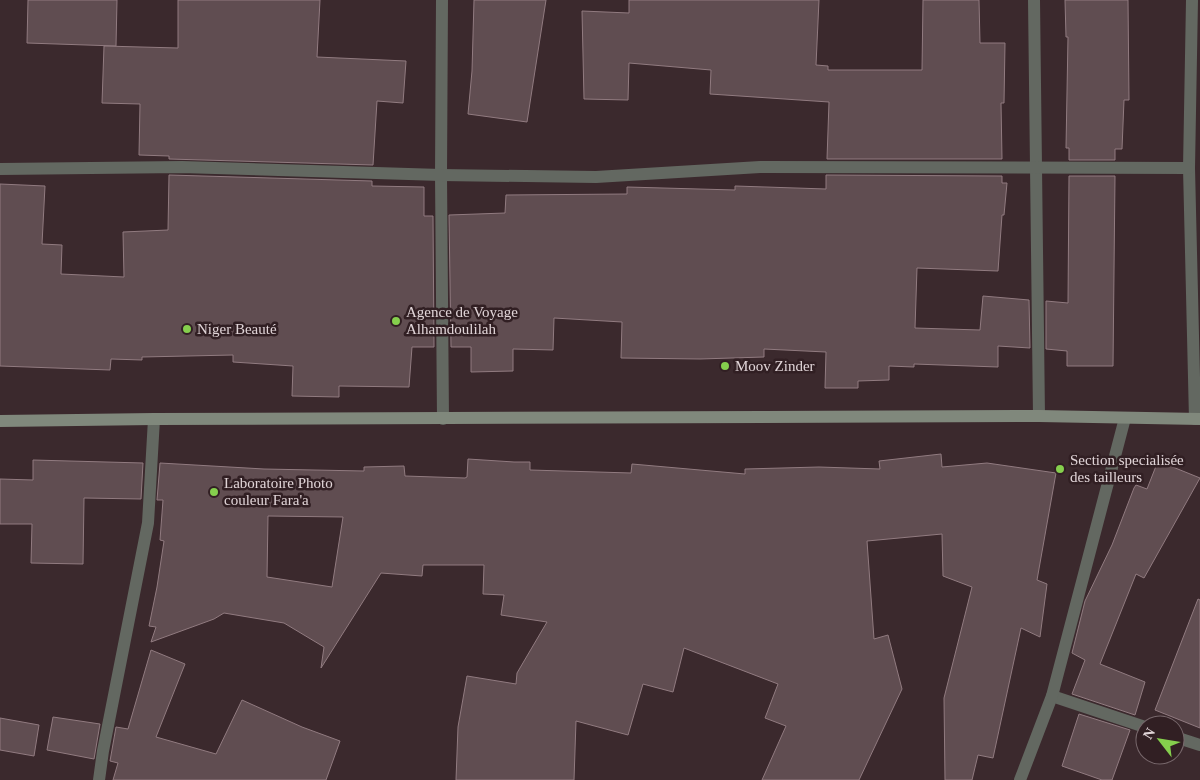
<svg xmlns="http://www.w3.org/2000/svg" width="1200" height="780" font-family="Georgia,serif">
	<style>
		.building { fill: #604d51; stroke: #917b80; fill-rule: evenodd }
		.lines { fill: none; stroke-linecap: round; stroke-linejoin: round }
		.street { stroke: #636861; stroke-width: 12 }
		.secondary { stroke: #80887c; stroke-width: 12 }
		.poi-dot { fill: #85cf4d; stroke: #311f23; stroke-width: 2 }
		.labels { text-anchor: middle; dominant-baseline: central; stroke-width: 5; stroke-linejoin: round; paint-order: stroke }
		.poi-label { font-size: 15px; fill: #e0d4d7; stroke: #311f23; text-anchor: start }
	</style>
	<rect width="100%" height="100%" fill="#3b292d"/>
	<g class="building">
		<polygon points="28,0 117,0 116,46 27,43"/>
		<polygon points="178,0 320,0 317,57 406,61 403,103 377,101 373,165 169,159 169,156 139,155 140,104 102,103 104,46 178,48"/>
		<polygon points="474,0 546,0 527,122 468,114 472,71"/>
		<polygon points="629,0 819,0 816,65 828,66 828,70 922,70 923,0 979,0 980,43 1005,43 1004,103 1001,103 1002,159 827,159 829,102 710,94 711,70 629,63 628,100 584,99 582,11 629,13"/>
		<polygon points="1065,0 1128,0 1129,100 1124,100 1122,149 1115,149 1115,160 1069,160 1069,148 1066,148 1068,37 1066,37"/>
		<polygon points="169,175 372,181 372,186 424,187 424,216 433,216 434,347 412,347 409,387 339,386 339,397 292,396 293,366 233,362 233,355 142,357 142,360 111,359 110,370 0,366 0,184 45,186 42,244 62,245 61,274 124,277 123,232 168,230"/>
		<polygon points="826,175 1002,176 1002,183 1007,183 1004,215 1002,215 998,271 917,268 915,328 980,330 983,296 1029,300 1030,348 998,346 998,367 914,364 914,367 889,366 889,380 858,381 858,388 825,388 826,352 764,349 764,357 700,359 621,358 622,322 554,318 553,350 513,349 513,371 471,372 471,347 451,347 449,215 505,213 506,195 627,194 627,187 735,190 735,186 826,189"/>
		<polygon points="1069,176 1115,176 1113,366 1067,366 1067,351 1046,349 1046,301 1068,303"/>
		<path d="M 941,454 L 942,467 L 987,463 L 1056,473 L 1037,580 L 1047,584 L 1040,637 L 1021,628 L 993,758 L 978,755 L 972,780 L 945,780 L 944,698 L 972,587 L 943,576 L 942,534 L 867,541 L 874,639 L 888,635 L 902,689 L 859,780 L 762,780 L 786,726 L 765,718 L 778,684 L 684,648 L 673,692 L 643,684 L 628,735 L 576,721 L 574,780 L 456,780 L 458,727 L 467,676 L 516,684 L 517,673 L 547,622 L 501,615 L 504,595 L 483,594 L 484,565 L 423,565 L 422,576 L 381,573 L 321,668 L 324,647 L 284,623 L 224,613 L 214,619 L 151,642 L 156,627 L 149,626 L 157,587 L 164,541 L 160,540 L 163,500 L 157,500 L 160,463 L 264,469 L 364,471 L 364,467 L 404,466 L 405,476 L 465,478 L 467,477 L 468,459 L 514,462 L 530,462 L 530,470 L 631,473 L 632,464 L 745,474 L 745,469 L 819,467 L 880,469 L 879,461 ZM 268,516 L 343,517 L 332,587 L 267,577 Z"/>
		<polygon points="33,460 143,463 141,499 84,498 83,564 31,563 32,524 0,524 0,479 33,480"/>
		<polygon points="1158,461 1200,478 1144,578 1136,574 1100,664 1145,682 1135,715 1072,694 1085,660 1072,653 1085,601 1112,545 1134,488 1136,485 1147,489"/>
		<polygon points="1198,599 1200,600 1200,728 1155,710"/>
		<polygon points="151,650 185,664 156,737 216,754 242,700 302,727 340,741 326,780 113,780 118,763 110,761 116,727 128,729"/>
		<polygon points="1079,714 1130,730 1112,780 1102,780 1062,766"/>
		<polygon points="53,717 100,724 94,759 47,750"/>
		<polygon points="0,718 39,725 34,756 0,750"/>
	</g>
	<g class="lines">
		<g class="street">
			<polyline points="442,0 441,175 443,419"/>
			<polyline points="1034,0 1039,416"/>
			<polyline points="1192,0 1189,168 1195,419"/>
			<polyline points="0,169 182,167 441,175 596,177 760,167 1189,168"/>
			<polyline points="1052,696 1145,727"/>
			<polyline points="1175,737 1200,745"/>
			<polyline points="99,780 103,751 148,523 154,419"/>
			<polyline points="1020,780 1052,696 1125,418"/>
		</g>
		<polyline class="secondary" points="0,421 154,419 1039,416 1200,419"/>
	</g>
	<g class="poi-dot">
		<circle cx="396" cy="321" r="5"/>
		<circle cx="187" cy="329" r="5"/>
		<circle cx="725" cy="366" r="5"/>
		<circle cx="1060" cy="469" r="5"/>
		<circle cx="214" cy="492" r="5"/>
	</g>
	<g class="labels">
		<g class="poi-label">
			<text x="406" y="312">Agence de Voyage<tspan x="406" dy="17">Alhamdoulilah</tspan></text>
			<text x="197" y="329">Niger Beauté</text>
			<text x="735" y="366">Moov Zinder</text>
			<text x="1070" y="460">Section specialisée<tspan x="1070" dy="17">des tailleurs</tspan></text>
			<text x="224" y="483">Laboratoire Photo<tspan x="224" dy="17">couleur Fara'a</tspan></text>
		</g>
	</g>
	<g transform="translate(1160 740) rotate(301)"><circle r="24" fill="#311f23" stroke="#77676b"/>
	<path d="M0-4L9 19L0 12L-9 19Z" fill="#85cf4d"/>
	<text y="-8" font-size="14" font-weight="bold" text-anchor="middle" fill="#e0d4d7">N</text>
	</g>
</svg>
